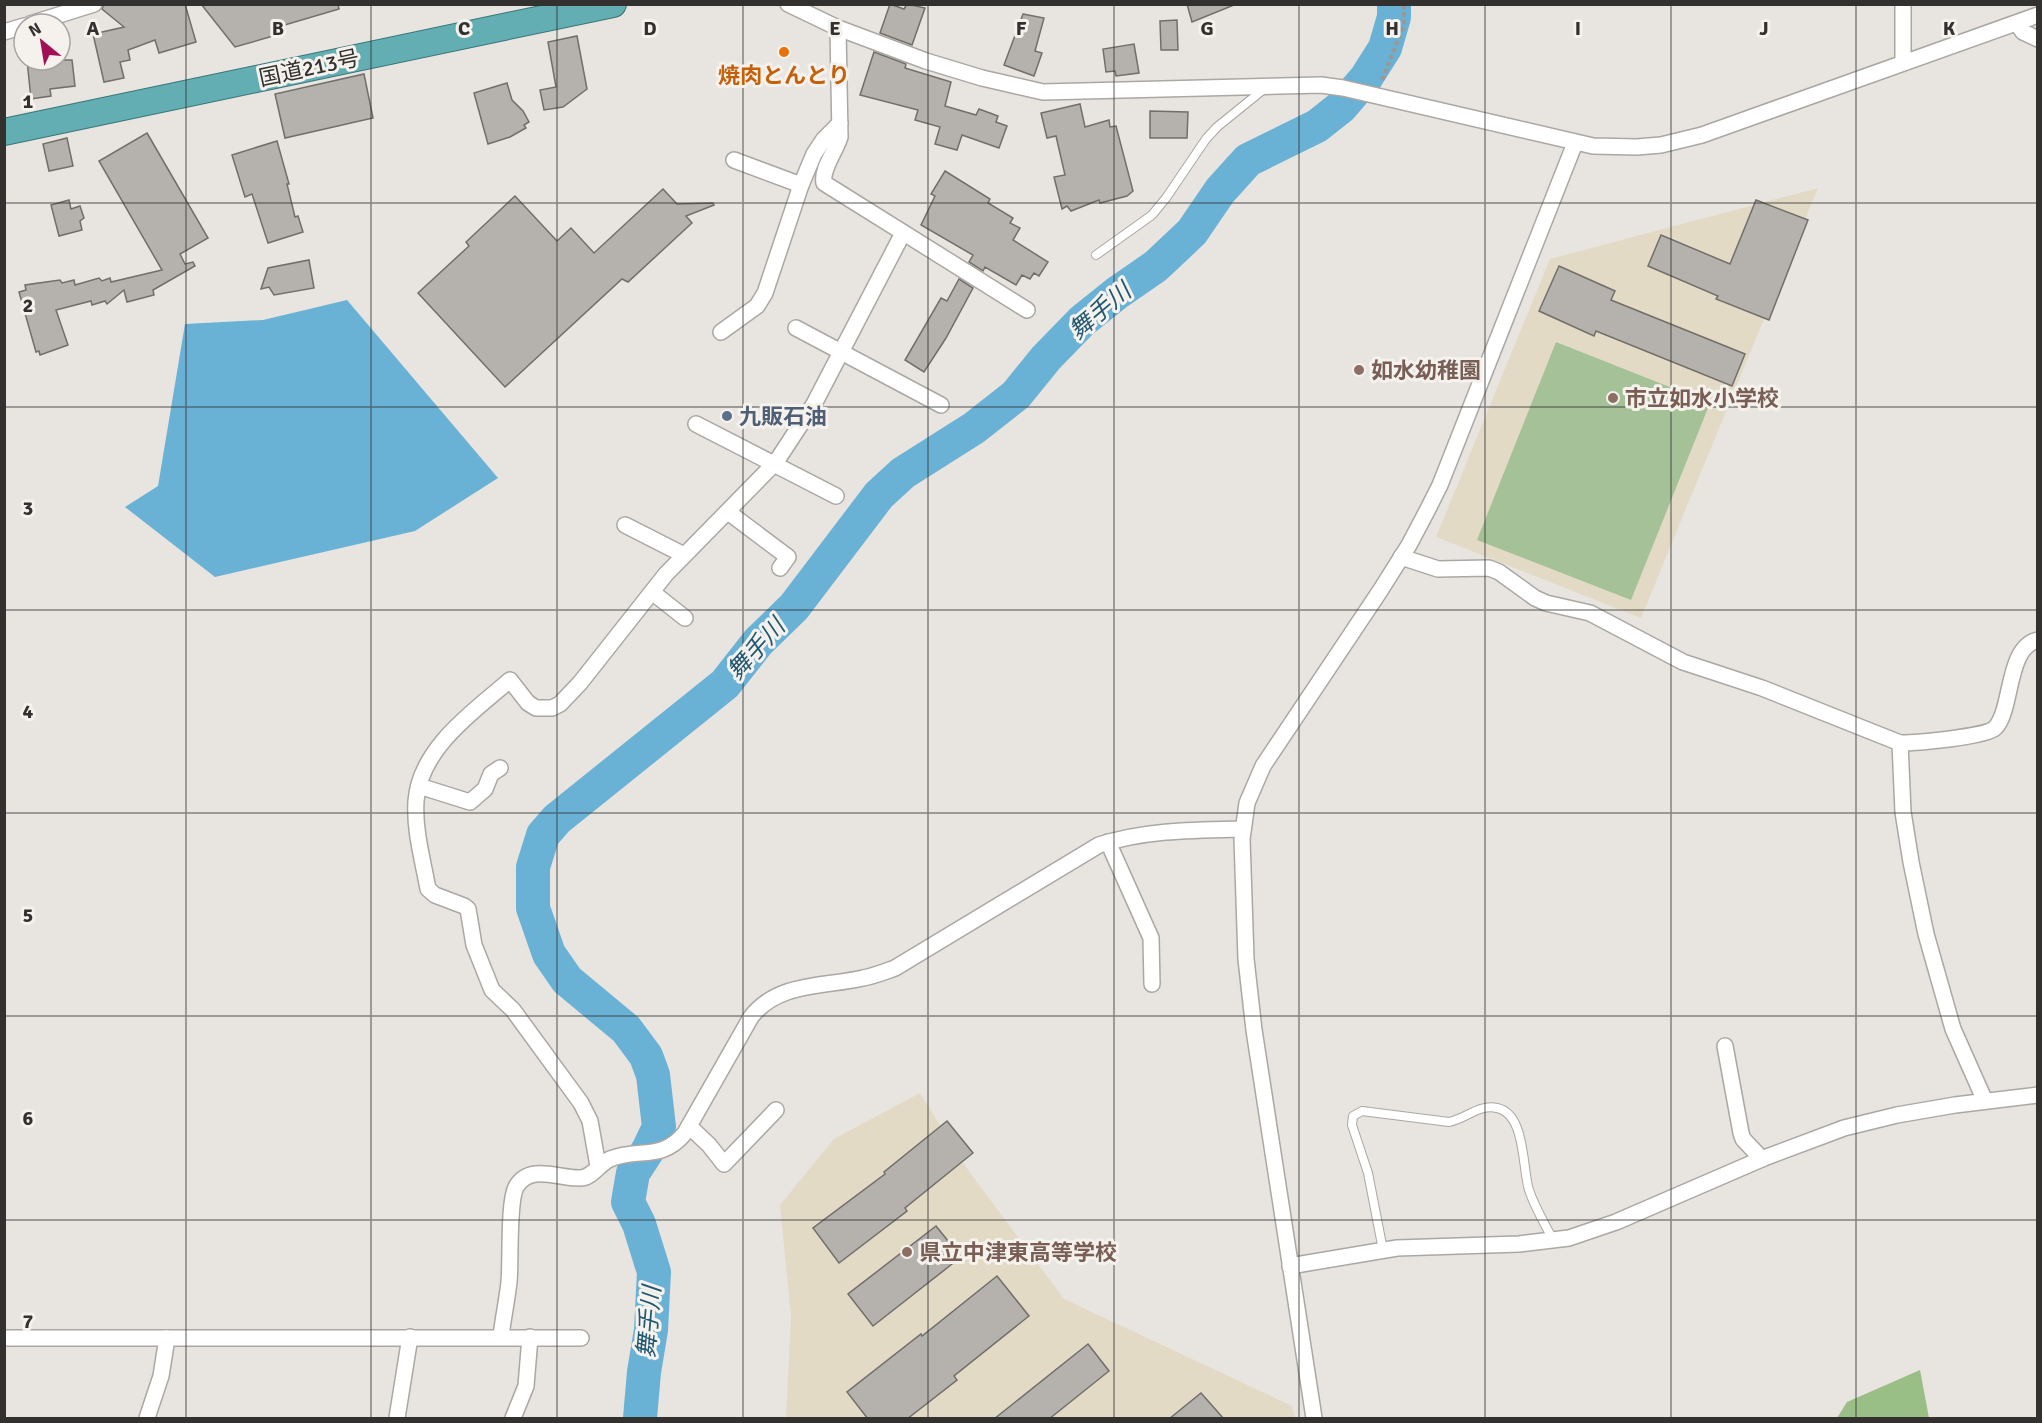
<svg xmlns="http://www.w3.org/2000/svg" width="2042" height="1423" font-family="Signika,'Noto Sans JP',sans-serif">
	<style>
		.education { fill: #e3dac5 }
		.green { fill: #a4c197 }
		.forest { fill: #99bf87 }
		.water { fill: #6ab2d5 }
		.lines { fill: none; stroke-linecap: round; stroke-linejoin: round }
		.river { stroke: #6ab2d5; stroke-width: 34 }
		.building { fill: #b5b1ad; stroke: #726f6b; stroke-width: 1.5 }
		.service-casing { stroke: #aba8a4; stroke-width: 10 }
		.minor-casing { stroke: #aba8a4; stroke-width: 18 }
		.trunk-casing { stroke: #387578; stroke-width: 28 }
		.path { stroke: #9a9794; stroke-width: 4; stroke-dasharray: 4.5 3; stroke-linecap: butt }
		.service { stroke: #fff; stroke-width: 8 }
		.minor { stroke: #fff; stroke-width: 15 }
		.trunk { stroke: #62aeb2; stroke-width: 26 }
		.grid { fill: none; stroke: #32312f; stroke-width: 1.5; stroke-opacity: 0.55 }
		.food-dot { fill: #e8710a; stroke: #f5f1ed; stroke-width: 2 }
		.education-dot { fill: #8d6e63; stroke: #f5f1ed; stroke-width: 2 }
		.service-dot { fill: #5c6f8a; stroke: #f5f1ed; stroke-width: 2 }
		.labels { text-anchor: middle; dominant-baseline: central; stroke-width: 6; stroke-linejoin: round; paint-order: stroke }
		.street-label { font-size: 22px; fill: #32312f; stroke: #f5f1ed }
		.food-label { font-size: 22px; font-weight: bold; fill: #c56008; stroke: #f5f1ed }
		.education-label { font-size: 22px; font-weight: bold; fill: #785e54; stroke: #f5f1ed; text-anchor: start }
		.service-label { font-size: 22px; font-weight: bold; fill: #4e5e75; stroke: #f5f1ed; text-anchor: start }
		.water-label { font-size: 24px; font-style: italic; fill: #205871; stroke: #f5f1ed }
		.grid-label { font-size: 20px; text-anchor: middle; font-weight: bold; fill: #32312f; stroke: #f5f1ed; stroke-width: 6; stroke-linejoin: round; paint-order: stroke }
	</style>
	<rect width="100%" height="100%" fill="#e8e4e0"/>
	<g class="education">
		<polygon points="1818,188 1641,618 1436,537 1550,259"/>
		<polygon points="920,1093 968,1170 1064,1299 1292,1406 1295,1418 786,1418 791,1316 780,1205 834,1139"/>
	</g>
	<polygon class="green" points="1556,342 1710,403 1631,600 1477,540"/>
	<polygon class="forest" points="1920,1370 1929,1418 1837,1418 1847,1402"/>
	<polygon class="water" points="347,300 498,478 415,531 215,577 125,507 158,486 185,324 263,320"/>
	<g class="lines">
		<polyline class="river" points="640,1418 644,1372 651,1330 654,1272 639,1224 628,1202 633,1173 648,1150 659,1127 653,1075 646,1056 626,1029 567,980 549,954 533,908 533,867 543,835 557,819 725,684 758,642 794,607 879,495 903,473 974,428 1016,395 1046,358 1082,321 1117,293 1156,266 1192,232 1220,191 1248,160 1317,126 1341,107 1366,78 1385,48 1394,17 1394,4"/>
	</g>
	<g class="building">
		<polygon points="104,4 185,4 196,42 159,53 155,40 128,50 130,60 120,62 124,78 104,82 93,34 124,27 102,9"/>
		<polygon points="201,4 338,4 339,9 271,29 273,36 235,47"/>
		<polygon points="890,4 904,9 907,4 925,8 912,45 880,33"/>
		<polygon points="1187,4 1234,4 1234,5 1192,22"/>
		<polygon points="1023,14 1044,18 1035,51 1042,53 1034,76 1004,65"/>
		<polygon points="1177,20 1178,50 1161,50 1160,21"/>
		<polygon points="577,36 587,89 563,107 544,110 540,90 556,87 548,42"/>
		<polygon points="1134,44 1139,73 1116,76 1115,71 1106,72 1103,49"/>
		<polygon points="874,52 906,64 905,68 951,82 945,106 976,115 979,109 998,116 996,122 1007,126 999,148 962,135 957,150 935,144 940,127 915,120 918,110 860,95"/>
		<polygon points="27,60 72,60 75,86 50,89 51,96 31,99"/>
		<polygon points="364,74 373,118 285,138 275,94"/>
		<polygon points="507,83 512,100 523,111 529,122 524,125 526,128 510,137 488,144 474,93"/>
		<polygon points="1080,104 1085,127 1109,120 1110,127 1116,126 1133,191 1127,196 1100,203 1099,200 1071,211 1067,206 1062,209 1054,177 1065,175 1056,136 1047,138 1041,113"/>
		<polygon points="1150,111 1188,112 1187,138 1150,138"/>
		<polygon points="147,133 208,238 180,254 185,264 193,262 195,266 153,290 154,295 127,302 124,290 107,304 105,301 92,305 91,301 56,310 68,345 40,355 39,351 36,352 19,292 26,290 25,285 60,280 62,283 74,280 75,285 99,278 102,281 110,278 111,282 162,270 99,161"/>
		<polygon points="67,138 73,166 49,171 43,144"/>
		<polygon points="277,141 289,184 287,184 295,217 298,216 303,232 268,243 252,194 245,197 232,155"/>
		<polygon points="945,171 990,199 988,203 1013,218 1010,223 1020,228 1013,240 1048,262 1039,276 1034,273 1030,279 1022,275 1016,285 985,267 983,271 969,262 973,255 921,225 935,196 931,194"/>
		<polygon points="663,189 677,204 713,203 714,205 686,216 692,223 628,282 622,279 505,387 418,293 469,246 466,242 515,196 557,241 571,228 594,253"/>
		<polygon points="69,200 71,209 80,206 84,218 80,221 82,230 59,236 51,205"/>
		<polygon points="1756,200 1808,220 1769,320 1716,299 1718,296 1648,266 1661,235 1730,264"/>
		<polygon points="309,260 314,288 274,295 269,287 261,289 268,268"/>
		<polygon points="1559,266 1615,291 1611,300 1745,354 1732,386 1596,331 1594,336 1539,311"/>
		<polygon points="959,279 973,288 946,338 924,372 905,360 941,298 947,301"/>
		<polygon points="947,1121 973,1153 905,1208 907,1211 839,1263 813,1228 885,1174 884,1172"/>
		<polygon points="936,1226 961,1257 873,1326 848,1294"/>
		<polygon points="997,1276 1029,1316 954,1376 957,1380 907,1419 868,1419 847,1392 921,1334 922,1336"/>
		<polygon points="1088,1344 1109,1371 1049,1419 994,1419"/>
		<polygon points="1201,1393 1224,1419 1169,1419"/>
	</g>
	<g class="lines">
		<g class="service-casing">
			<g id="service">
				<polyline points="1096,255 1152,215 1166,198 1206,139 1217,127 1264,89"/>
				<path d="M 1383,1250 L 1368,1173 L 1352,1125 L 1353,1116 L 1362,1111 L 1449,1122 C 1466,1119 1478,1104 1497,1108 C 1526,1114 1522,1168 1529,1190 C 1535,1208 1545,1224 1553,1240"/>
			</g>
		</g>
		<g class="minor-casing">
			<g id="minor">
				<polyline points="788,4 838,28 926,61 982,78 1043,92 1321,85 1343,88 1593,146 1637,147 1661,145 1702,135 2038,15"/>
				<polyline points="1903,4 1903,63"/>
				<polyline points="2017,23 2023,32 2038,39"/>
				<polyline points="30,24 94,4"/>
				<path d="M 838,28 L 840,137 C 836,151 821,169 824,183 L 1027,310"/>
				<polyline points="4,32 24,26"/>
				<polyline points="734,160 801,185"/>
				<polyline points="796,328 941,405"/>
				<polyline points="721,332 757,306 765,293 801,185 814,154 824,139 840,123"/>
				<polyline points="696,424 836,496"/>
				<polyline points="728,512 788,557 780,568"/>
				<polyline points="625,525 684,555"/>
				<polyline points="1401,557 1438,569 1489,568 1499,572 1535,598 1546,603 1590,613 1683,662 1762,688 1900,743 1903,812 1911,862 1926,934 1953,1029 1985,1101"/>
				<polyline points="652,592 685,618"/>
				<path d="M 1900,743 C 1916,743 1986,737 1995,728 C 2013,710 2006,647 2038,640"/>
				<polyline points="419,786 470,802 485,789 491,774 500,768"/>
				<polyline points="1108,842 1151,938 1152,984"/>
				<polyline points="1725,1046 1741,1133 1743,1139 1762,1159"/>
				<polyline points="689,1126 709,1145 724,1164 776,1110"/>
				<path d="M 598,1166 L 590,1121 L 581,1103 L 513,1010 L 492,990 L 474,945 L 468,909 L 464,906 L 435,895 L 428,889 C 423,861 414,830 416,801 C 420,748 473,712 510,680 L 528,703 L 536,708 L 552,708 L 560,704 L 580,683 L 666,574 L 776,462 L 814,404 L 903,233"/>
				<polyline points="1290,1266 1397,1248 1519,1244 1569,1238 1616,1222 1764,1158 1844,1128 1897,1115 1955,1105 2038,1095"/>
				<path d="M 501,1336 C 503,1319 507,1300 509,1282 C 511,1262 508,1202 516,1187 C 530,1163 559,1179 580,1178 C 592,1178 599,1164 610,1159 C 639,1147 661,1162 685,1133 L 751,1017 C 778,982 824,987 863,978 C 874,976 884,972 895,968 L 1099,845 C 1145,830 1194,830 1243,829"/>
				<polyline points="4,1338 581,1338"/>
				<polyline points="147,1418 161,1376 167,1338"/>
				<polyline points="397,1418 410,1337"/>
				<polyline points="513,1418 526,1386 530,1337"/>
				<polyline points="1314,1418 1254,1030 1246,959 1242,839 1247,803 1263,766 1380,591 1409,545 1428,509 1440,485 1575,143"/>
			</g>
		</g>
		<g class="trunk-casing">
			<polyline id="trunk" points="4,132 613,4"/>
		</g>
		<polyline class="path" points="1382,80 1404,25 1404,4"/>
		<use href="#service" class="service"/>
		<use href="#minor" class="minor"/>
		<use href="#trunk" class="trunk"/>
	</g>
	<path class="grid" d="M 186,4 L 186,1418M 371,4 L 371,1418M 557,4 L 557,1418M 743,4 L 743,1418M 928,4 L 928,1418M 1114,4 L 1114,1418M 1299,4 L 1299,1418M 1485,4 L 1485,1418M 1671,4 L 1671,1418M 1856,4 L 1856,1418M 4,203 L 2038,203M 4,407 L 2038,407M 4,610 L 2038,610M 4,813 L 2038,813M 4,1016 L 2038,1016M 4,1220 L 2038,1220"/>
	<circle class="food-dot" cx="784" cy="52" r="6"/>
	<g class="education-dot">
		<circle cx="1359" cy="370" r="6"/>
		<circle cx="1613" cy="398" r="6"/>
		<circle cx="907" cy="1252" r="6"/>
	</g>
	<circle class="service-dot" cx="727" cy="416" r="6"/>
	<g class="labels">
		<g class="street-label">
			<text transform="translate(309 68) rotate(-12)">国道213号</text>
		</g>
		<g class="food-label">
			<text x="784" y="75">焼肉とんとり</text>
		</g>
		<g class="education-label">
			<text x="1371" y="370">如水幼稚園</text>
			<text x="1625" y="398">市立如水小学校</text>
			<text x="919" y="1252">県立中津東高等学校</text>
		</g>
		<g class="service-label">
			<text x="739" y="416">九販石油</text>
		</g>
		<g class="water-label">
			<text transform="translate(1100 311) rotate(-40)">舞手川</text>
			<text transform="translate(756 649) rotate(-48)">舞手川</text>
			<text transform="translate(649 1322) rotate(-85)">舞手川</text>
		</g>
	</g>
	<g class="grid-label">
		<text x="93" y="35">A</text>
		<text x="278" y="35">B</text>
		<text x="464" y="35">C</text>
		<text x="650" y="35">D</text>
		<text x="835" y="35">E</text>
		<text x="1021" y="35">F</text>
		<text x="1207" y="35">G</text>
		<text x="1392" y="35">H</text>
		<text x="1578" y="35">I</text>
		<text x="1764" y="35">J</text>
		<text x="1949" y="35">K</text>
		<text x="28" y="108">1</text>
		<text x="28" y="312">2</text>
		<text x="28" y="515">3</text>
		<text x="28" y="718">4</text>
		<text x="28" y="922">5</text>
		<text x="28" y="1125">6</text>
		<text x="28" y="1328">7</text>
	</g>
	<rect width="2042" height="1423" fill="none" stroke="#32312f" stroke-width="12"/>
	<g transform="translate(42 42) rotate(330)"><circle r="28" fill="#f5f1ed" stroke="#a7a4a1" stroke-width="1.5"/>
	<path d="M0-4.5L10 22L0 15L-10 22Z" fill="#a11056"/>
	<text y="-9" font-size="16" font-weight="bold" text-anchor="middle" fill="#32312f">N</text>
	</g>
</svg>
